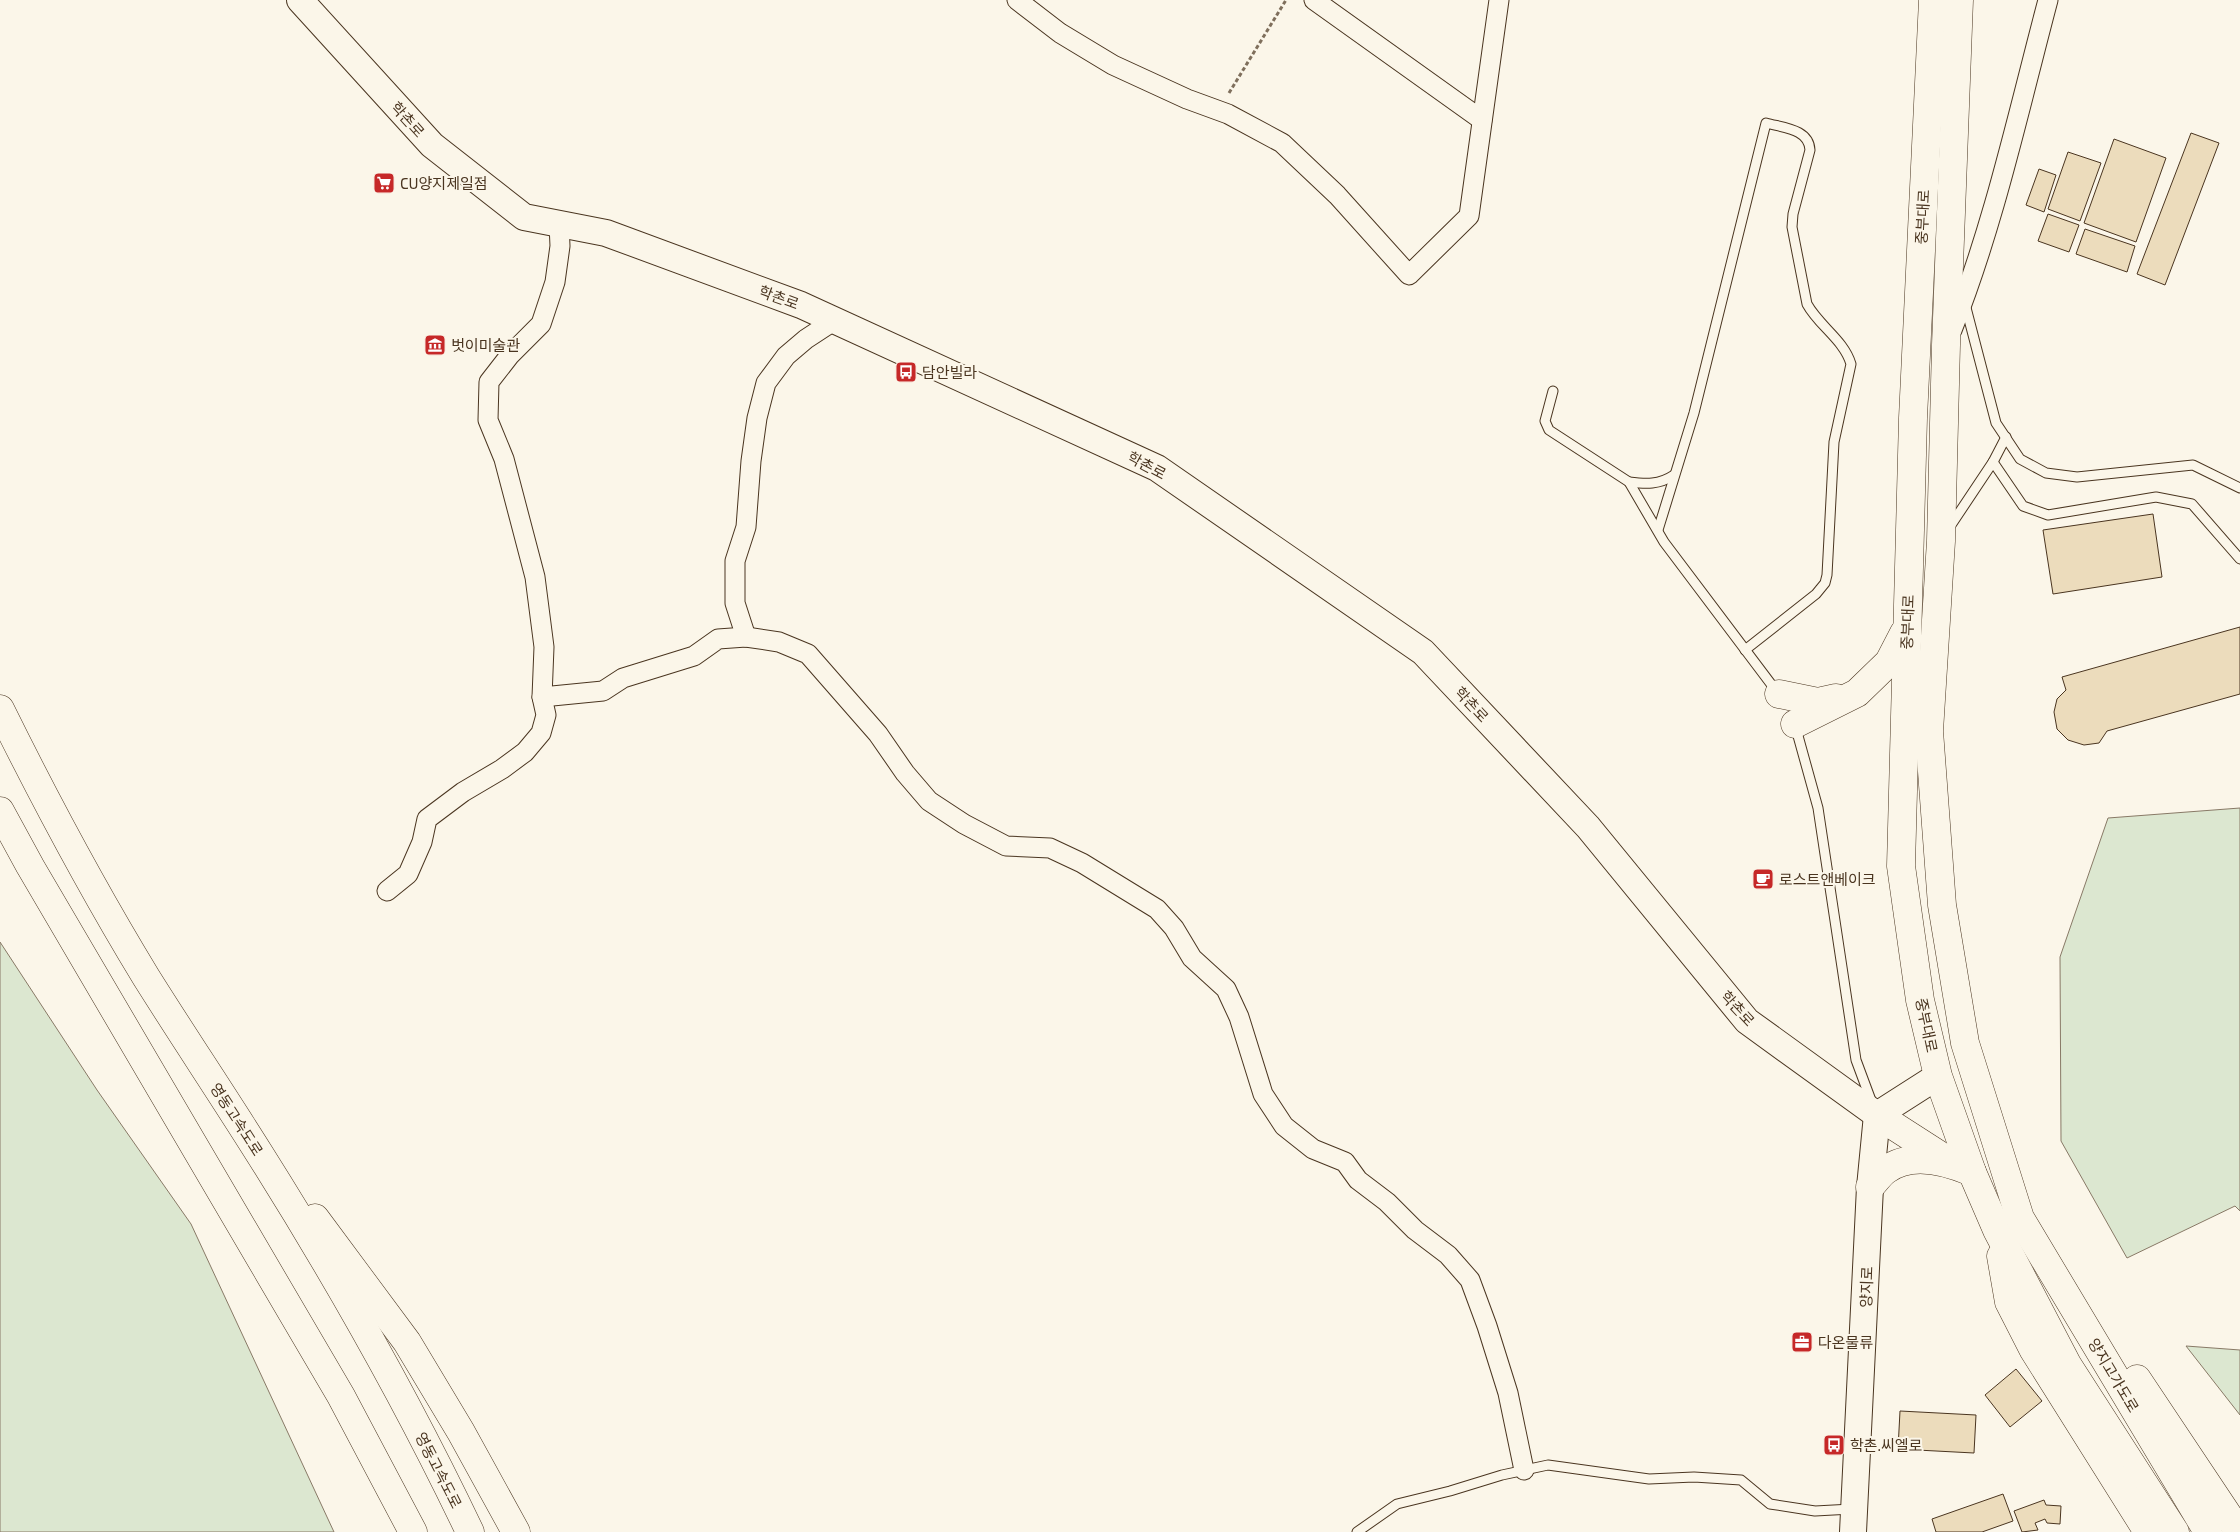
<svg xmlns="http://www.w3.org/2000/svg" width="2240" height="1532" font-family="'Exo 2','Noto Sans KR',sans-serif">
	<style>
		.green { fill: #dce7d0; stroke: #887966 }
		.building { fill: #ecdcbc; stroke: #4a3520 }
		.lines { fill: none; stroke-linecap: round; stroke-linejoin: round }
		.lane-casing { stroke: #4a3520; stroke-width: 11 }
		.street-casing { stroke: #4a3520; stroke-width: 21 }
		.secondary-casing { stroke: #4a3520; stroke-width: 28 }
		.primary-casing { stroke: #4a3520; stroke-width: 29 }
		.highway-casing { stroke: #4a3520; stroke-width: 29 }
		.path { stroke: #7f6f5c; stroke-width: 3; stroke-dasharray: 4 2.5; stroke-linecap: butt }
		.lane { stroke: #fbf6e9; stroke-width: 9 }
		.street { stroke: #fbf6e9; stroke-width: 19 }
		.secondary { stroke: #fbf6e9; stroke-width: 26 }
		.primary { stroke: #fbf6e9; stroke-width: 28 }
		.highway { stroke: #fbf6e9; stroke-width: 28 }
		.labels { text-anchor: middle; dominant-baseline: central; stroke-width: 4; stroke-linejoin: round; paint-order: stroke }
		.street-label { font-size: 15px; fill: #4a3520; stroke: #fbf6e9 }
		.poi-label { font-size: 15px; fill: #4a3520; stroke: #fbf6e9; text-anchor: start }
	</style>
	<rect width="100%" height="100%" fill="#fbf6e9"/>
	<g class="green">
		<polygon points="2240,808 2240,1211 2235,1206 2127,1258 2061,1141 2060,957 2108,818"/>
		<polygon points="0,942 97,1090 191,1224 334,1532 0,1532"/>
		<polygon points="2186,1346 2240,1350 2240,1415"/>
	</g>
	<g class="building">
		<polygon points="2191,133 2219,143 2165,285 2137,274"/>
		<polygon points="2114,139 2166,158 2136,242 2084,223"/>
		<polygon points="2068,152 2101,163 2080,221 2048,209"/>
		<polygon points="2039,169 2056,175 2044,212 2026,205"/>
		<polygon points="2048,214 2079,225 2069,252 2038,241"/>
		<polygon points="2085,229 2135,246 2127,272 2076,254"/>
		<polygon points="2153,514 2162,577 2053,594 2043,530"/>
		<polygon points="2240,627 2240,694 2107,731 2099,743 2084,745 2068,740 2057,729 2054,712 2057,699 2066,690 2062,677"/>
		<polygon points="2016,1369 2042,1401 2010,1427 1985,1395"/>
		<polygon points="1900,1411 1976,1415 1974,1453 1898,1449"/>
		<polygon points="2003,1494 2013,1521 1982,1532 1936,1532 1932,1519"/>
		<polygon points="2044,1500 2046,1505 2061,1506 2060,1524 2047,1523 2045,1519 2035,1523 2038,1530 2022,1532 2014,1511"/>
	</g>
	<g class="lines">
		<g class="lane-casing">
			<g id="lane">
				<polyline points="1965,304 1996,423 2020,459 2046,473 2077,477 2193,465 2240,488"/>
				<polyline points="1553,391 1545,421 1549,430 1629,482 1664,542 1777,692"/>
				<polyline points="1993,462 2023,506 2048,515 2156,497 2192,504 2240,559"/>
				<path d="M 1629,482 C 1646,484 1659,485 1674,475"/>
				<polyline points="1949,528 1993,462 2006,437"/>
				<path d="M 1658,530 L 1694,413 L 1766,123 C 1784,128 1809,129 1810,150 L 1793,214 L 1792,227 L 1807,304 C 1819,326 1844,340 1851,364 L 1834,442 L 1827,575 L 1825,583 L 1816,594 L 1745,650"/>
				<polyline points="1795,725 1818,808 1856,1060 1872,1103"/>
				<polyline points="1357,1532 1397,1504 1450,1491 1502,1475 1548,1465 1649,1479 1694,1477 1741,1480 1770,1504 1815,1511 1852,1509"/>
			</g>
		</g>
		<g class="street-casing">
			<g id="street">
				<polyline points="1017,0 1060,33 1113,65 1187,99 1228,114 1282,143 1337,195 1409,275 1469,216 1499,0"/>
				<polyline points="1314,0 1482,120"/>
				<path d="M 1952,330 C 1994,225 2019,109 2048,0"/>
				<polyline points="746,637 735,603 735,561 746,527 751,461 757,418 766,383 786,356 806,339 835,320"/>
				<polyline points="542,697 603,691 623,678 694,656 718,639 746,637 779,642 808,654 878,734 905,773 929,801 964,824 1006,846 1050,848 1082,863 1157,909 1174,928 1192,958 1226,989 1239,1017 1263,1094 1284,1126 1313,1149 1345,1162 1358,1180 1387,1202 1415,1230 1448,1255 1470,1280 1487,1326 1508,1393 1524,1470"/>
				<polyline points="387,891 408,874 422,842 427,819 463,792 502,769 525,752 541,733 546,715 542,697 544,647 535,577 504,459 488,420 489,382 510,355 541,324 555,282 560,246 559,224"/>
			</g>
		</g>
		<g class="secondary-casing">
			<g id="secondary">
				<polyline points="300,0 432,145 524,217 606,233 801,305 1157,468 1423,652 1588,827 1747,1021 1877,1115"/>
				<polyline points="1877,1115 1938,1076"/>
				<polyline points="1853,1532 1870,1187 1877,1115"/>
			</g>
		</g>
		<g class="primary-casing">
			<g id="primary">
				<polyline points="1933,0 1913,418 1901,866 1920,1000 1938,1076 1972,1172 1997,1230 2067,1364 2175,1532"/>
				<polyline points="1959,0 1946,345 1941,541 1929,731 1942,905 1965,1043 2020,1218 2208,1532"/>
				<polyline points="1779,694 1818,702 1836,698"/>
				<polyline points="1795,724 1857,693 1889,662 1904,633"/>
				<polyline points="1877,1115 1947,1160"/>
				<path d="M 1870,1187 C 1875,1182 1880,1174 1886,1170 C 1911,1151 1946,1161 1972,1172"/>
				<polyline points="2001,1256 2009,1302 2033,1349 2148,1532"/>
				<polyline points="2137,1379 2239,1532"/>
			</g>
		</g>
		<g class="highway-casing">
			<g id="highway">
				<path d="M 0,709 C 45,800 93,890 146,977 C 183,1036 222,1094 259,1153 C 336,1275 408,1402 470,1532"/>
				<polyline points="0,811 30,866 341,1396 413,1532"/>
				<polyline points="315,1218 407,1342 461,1432 516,1532"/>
			</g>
		</g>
		<polyline class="path" points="1229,93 1286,0"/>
		<use href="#lane" class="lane"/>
		<use href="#street" class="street"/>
		<use href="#secondary" class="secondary"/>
		<use href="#primary" class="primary"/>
		<use href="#highway" class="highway"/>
	</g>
	<defs>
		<g id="supermarket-square" transform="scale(1.125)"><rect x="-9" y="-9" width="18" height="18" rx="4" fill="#c62828" stroke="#fbf6e9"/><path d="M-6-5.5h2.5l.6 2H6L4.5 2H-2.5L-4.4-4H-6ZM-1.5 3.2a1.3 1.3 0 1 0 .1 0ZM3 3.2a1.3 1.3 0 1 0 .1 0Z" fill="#fff"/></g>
		<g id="museum-square" transform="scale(1.125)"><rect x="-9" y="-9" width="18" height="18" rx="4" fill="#c62828" stroke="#fbf6e9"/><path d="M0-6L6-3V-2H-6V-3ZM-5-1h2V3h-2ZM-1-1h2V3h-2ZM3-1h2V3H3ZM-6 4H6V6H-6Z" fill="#fff"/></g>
		<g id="bus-square" transform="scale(1.125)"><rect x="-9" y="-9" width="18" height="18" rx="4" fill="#c62828" stroke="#fbf6e9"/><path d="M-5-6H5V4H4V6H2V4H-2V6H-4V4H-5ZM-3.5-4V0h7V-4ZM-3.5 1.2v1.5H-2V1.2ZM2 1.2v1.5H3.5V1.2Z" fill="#fff"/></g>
		<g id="cafe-square" transform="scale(1.125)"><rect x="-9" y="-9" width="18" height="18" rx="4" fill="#c62828" stroke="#fbf6e9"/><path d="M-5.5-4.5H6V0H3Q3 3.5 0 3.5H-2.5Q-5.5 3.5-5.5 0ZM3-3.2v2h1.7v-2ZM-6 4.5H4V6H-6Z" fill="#fff"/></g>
		<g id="office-square" transform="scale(1.125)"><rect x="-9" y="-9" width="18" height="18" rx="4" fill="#c62828" stroke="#fbf6e9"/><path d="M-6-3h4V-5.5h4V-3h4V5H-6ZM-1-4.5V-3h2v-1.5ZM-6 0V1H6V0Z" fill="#fff"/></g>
	</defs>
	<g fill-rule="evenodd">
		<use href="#supermarket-square" x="384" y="183"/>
		<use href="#museum-square" x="435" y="345"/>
		<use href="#bus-square" x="906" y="372"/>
		<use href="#cafe-square" x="1763" y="879"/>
		<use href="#office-square" x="1802" y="1342"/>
		<use href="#bus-square" x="1834" y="1445"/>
	</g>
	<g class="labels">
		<g class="street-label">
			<text transform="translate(408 119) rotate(48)">학촌로</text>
			<text transform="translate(1922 217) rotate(-87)">중부대로</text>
			<text transform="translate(779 297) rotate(20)">학촌로</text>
			<text transform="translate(1147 465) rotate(28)">학촌로</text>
			<text transform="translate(1907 622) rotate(-88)">중부대로</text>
			<text transform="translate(1472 704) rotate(47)">학촌로</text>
			<text transform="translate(1738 1008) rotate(47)">학촌로</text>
			<text transform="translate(1927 1025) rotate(78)">중부대로</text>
			<text transform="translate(237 1119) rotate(57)">영동고속도로</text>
			<text transform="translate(1866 1287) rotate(-88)">양지로</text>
			<text transform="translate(2114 1375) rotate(59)">양지고가도로</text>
			<text transform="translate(439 1470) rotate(63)">영동고속도로</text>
		</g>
		<g class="poi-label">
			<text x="400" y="183">CU양지제일점</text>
			<text x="451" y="345">벗이미술관</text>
			<text x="922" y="372">담안빌라</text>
			<text x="1779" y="879">로스트앤베이크</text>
			<text x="1818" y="1342">다온물류</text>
			<text x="1850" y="1445">학촌.씨엘로</text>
		</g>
	</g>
</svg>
